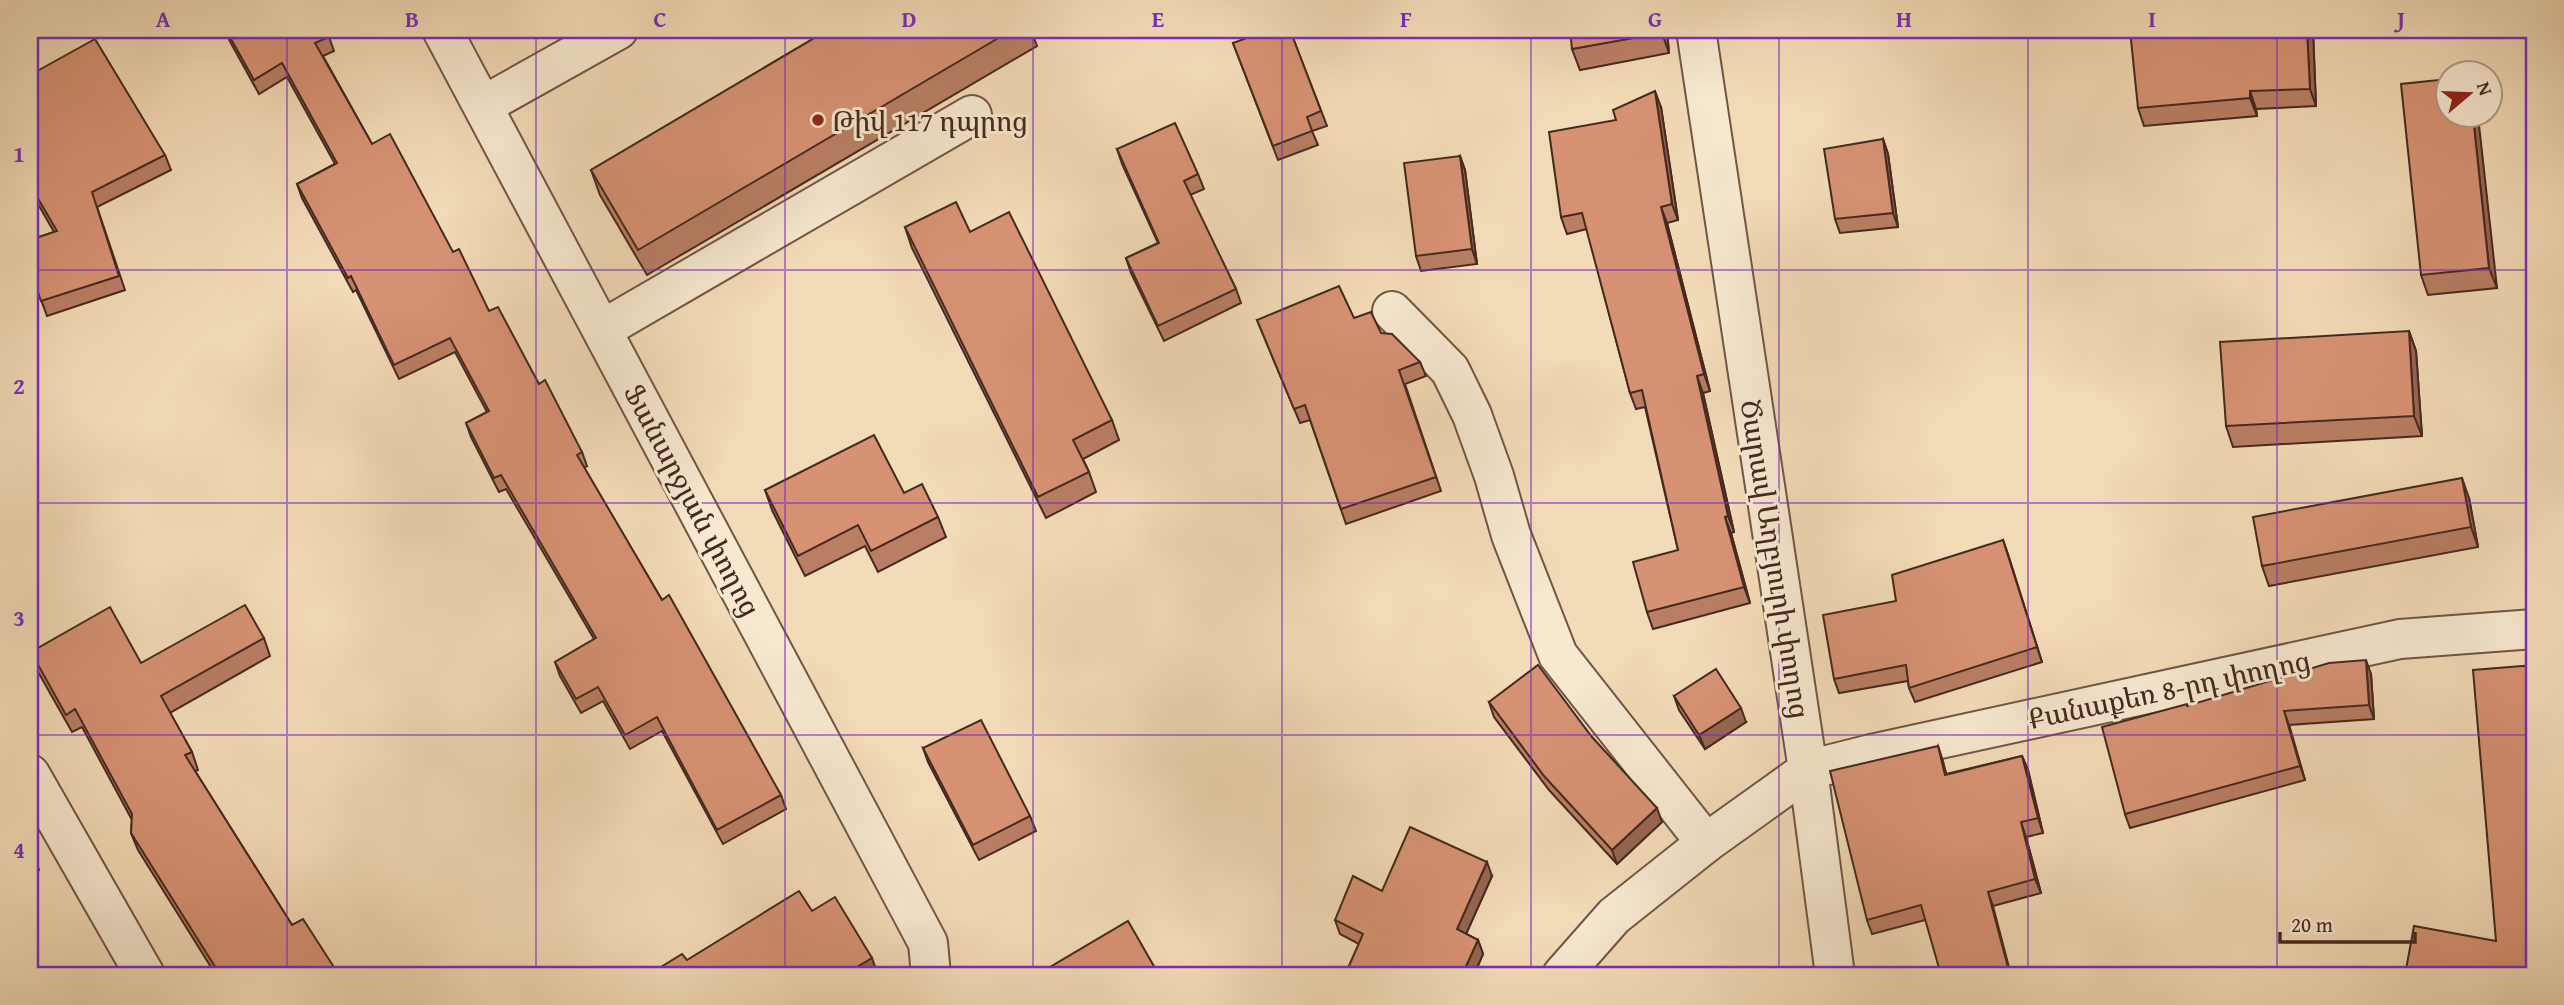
<svg xmlns="http://www.w3.org/2000/svg" width="2564" height="1005" font-family="'Gentium Book Plus','Noto Serif Armenian',serif">
	<style>
		.lines { fill: none; stroke-linecap: round; stroke-linejoin: round }
		.minor-casing { stroke: #705646; stroke-width: 42 }
		.minor { stroke: #f7e8d0; stroke-width: 38 }
		.wall { fill: #b97e64; stroke: #452920; stroke-width: 2 }
		.shaded-wall { fill: #966651; stroke: #452920; stroke-width: 2 }
		.building { fill: #d79274; stroke: #452920; stroke-width: 2 }
		.grid { fill: none; stroke: #7b2cbf; stroke-width: 2; stroke-opacity: 0.55 }
		.poi-dot { fill: #8f2418; stroke: #f7e8d0; stroke-width: 2.5 }
		.labels { text-anchor: middle; dominant-baseline: central; stroke-width: 6; stroke-linejoin: round; paint-order: stroke }
		.poi-label { font-size: 28px; fill: #452920; stroke: #f7e8d0; text-anchor: start }
		.street-label { font-size: 28px; fill: #452920; stroke: #f7e8d0 }
		.neatline { fill: none; stroke: #7b2cbf; stroke-width: 2.5 }
		.grid-label { font-size: 23px; text-anchor: middle; font-weight: bold; fill: #7b2cbf }
	</style>
	<rect width="100%" height="100%" fill="#f2dbb7"/>
	<filter id="stains"><feTurbulence type="fractalNoise" baseFrequency=".00286" numOctaves="4"/><feColorMatrix values="0 0 0 0 .2 0 0 0 0 .09 0 0 0 0 .02 0 0 0 .5 -.17"/></filter>
	<radialGradient id="worn" r=".72"><stop offset=".6" stop-color="#630" stop-opacity="0"/><stop offset="1" stop-color="#630" stop-opacity=".3"/></radialGradient>
	<g class="lines">
		<g class="minor-casing">
			<g id="minor">
				<polyline points="442,30 928,943 931,975"/>
				<polyline points="1696,30 1808,770 1835,975"/>
				<polyline points="484,105 618,30"/>
				<polyline points="1392,311 1450,370 1472,415 1494,476 1511,535 1558,655 1706,843"/>
				<polyline points="603,329 972,115"/>
				<polyline points="30,774 145,975"/>
				<polyline points="1562,975 1614,916 1706,843 1808,770 1871,754 2400,639 2534,629"/>
			</g>
		</g>
		<use href="#minor" class="minor"/>
	</g>
	<g class="wall">
		<polygon points="225,30 325,30 329,37 334,51 323,56 372,144 453,252 489,311 539,384 582,452 587,466 584,468 662,600 781,795 786,809 723,844 662,731 630,749 603,701 581,713 560,676 555,662 594,639 506,489 499,492 471,437 466,423 487,412 455,352 399,379 356,290 353,292 302,198 297,184 335,164 287,77 259,94 227,36"/>
		<polygon points="828,30 1031,30 1037,46 647,275 600,195 591,170"/>
		<polygon points="1290,30 1327,126 1312,131 1318,145 1278,160 1233,43"/>
		<polygon points="1667,30 1669,53 1580,70 1572,49"/>
		<polygon points="2313,30 2316,106 2256,109 2257,116 2144,126 2138,108"/>
		<polygon points="30,75 165,155 171,170 97,207 125,290 47,316 40,297 30,302 30,240 54,232 30,190"/>
		<polygon points="2448,79 2497,288 2428,295 2421,275"/>
		<polygon points="1661,107 1678,220 1667,223 1710,391 1703,393 1734,532 1731,533 1750,603 1653,629 1647,612 1678,550 1645,407 1636,409 1630,393 1587,229 1567,234 1561,217 1616,120"/>
		<polygon points="1883,139 1888,154 1898,227 1840,233 1835,219"/>
		<polygon points="1117,149 1198,174 1204,189 1190,195 1236,289 1241,303 1164,341 1131,273 1126,258 1158,243 1122,164"/>
		<polygon points="1460,156 1465,170 1477,264 1421,271 1416,256"/>
		<polygon points="905,227 970,232 1112,420 1119,440 1083,459 1089,472 1096,492 1046,518 912,248"/>
		<polygon points="1354,318 1381,333 1420,362 1426,376 1405,384 1441,491 1346,524 1310,420 1300,423 1257,320"/>
		<polygon points="2409,331 2416,351 2422,436 2233,447 2226,426"/>
		<polygon points="765,490 904,493 938,517 946,537 878,572 865,546 805,576 772,510"/>
		<polygon points="2469,498 2478,547 2269,586 2262,566"/>
		<polygon points="2003,540 2042,662 1915,702 1909,688 1908,681 1839,693 1834,679 1896,601"/>
		<polygon points="264,638 270,656 170,713 192,752 198,770 195,771 292,925 216,975 138,850 131,833 132,820 82,727 72,732 37,670 31,652 141,663"/>
		<polygon points="2371,674 2374,719 2289,725 2305,780 2130,828 2125,814 2188,706"/>
		<polygon points="1674,696 1746,722 1705,749 1679,710"/>
		<polygon points="1489,702 1592,737 1662,822 1617,864 1549,790 1494,717"/>
		<polygon points="1938,746 1946,774 2022,756 2028,770 2043,833 2026,837 2041,893 1993,906 1925,920 1872,934 1867,920"/>
		<polygon points="923,748 1030,816 1036,831 979,860 928,762"/>
		<polygon points="30,848 34,855 39,870 30,875"/>
		<polygon points="1492,876 1466,934 1478,940 1483,954 1474,975 1345,975 1359,944 1340,934 1335,920 1382,891"/>
	</g>
	<g class="shaded-wall">
		<polygon points="1662,30 1667,30 1669,53 1662,33"/>
		<polygon points="2307,30 2313,30 2316,106 2310,89"/>
		<polygon points="1655,91 1661,107 1678,220 1672,204"/>
		<polygon points="2250,91 2256,109 2257,116 2250,98"/>
		<polygon points="2473,116 2478,116 2497,288 2489,268"/>
		<polygon points="1883,139 1888,154 1898,227 1893,213"/>
		<polygon points="1460,156 1465,170 1477,264 1472,249"/>
		<polygon points="1661,207 1667,223 1710,391 1704,374"/>
		<polygon points="2409,331 2416,351 2422,436 2414,416"/>
		<polygon points="1697,376 1703,393 1734,532 1728,516"/>
		<polygon points="2462,478 2469,498 2478,547 2471,527"/>
		<polygon points="1725,517 1731,533 1750,603 1744,587"/>
		<polygon points="2003,540 2008,554 2042,662 2037,647"/>
		<polygon points="2366,660 2371,674 2374,719 2369,705"/>
		<polygon points="1741,708 1746,722 1705,749 1699,735"/>
		<polygon points="2284,711 2289,725 2305,780 2300,766"/>
		<polygon points="1938,746 1943,761 1950,789 1945,775"/>
		<polygon points="2022,756 2028,770 2043,833 2038,818"/>
		<polygon points="1657,808 1662,822 1617,864 1612,850"/>
		<polygon points="2021,822 2026,837 2041,893 2035,879"/>
		<polygon points="1487,862 1492,876 1462,943 1457,929"/>
		<polygon points="1988,892 1993,906 2011,975 2010,975"/>
		<polygon points="1478,940 1483,954 1474,975 1462,975"/>
		<polygon points="872,958 877,972 872,975 843,975"/>
	</g>
	<g class="building">
		<polygon points="226,30 325,30 329,37 315,43 372,144 390,134 453,252 459,249 489,311 498,307 539,384 545,380 582,452 577,455 662,600 669,595 781,795 717,830 657,717 625,735 598,687 576,699 555,662 596,638 501,475 494,478 466,423 489,411 450,338 394,365 351,276 348,278 297,184 337,163 282,63 254,80"/>
		<polygon points="828,30 1012,30 638,250 591,170"/>
		<polygon points="1268,30 1290,30 1321,111 1307,117 1312,131 1273,146 1233,43"/>
		<polygon points="1570,30 1662,30 1662,33 1572,49"/>
		<polygon points="2130,30 2307,30 2310,89 2250,91 2250,98 2138,108"/>
		<polygon points="95,39 165,155 92,192 119,276 41,301 35,283 30,285 30,240 57,231 30,185 30,75"/>
		<polygon points="2448,79 2448,116 2473,116 2489,268 2421,275 2401,84"/>
		<polygon points="1655,91 1672,204 1661,207 1704,374 1697,376 1728,516 1725,517 1744,587 1647,612 1633,562 1678,550 1642,390 1630,393 1582,213 1561,217 1549,132 1616,120 1613,110"/>
		<polygon points="1175,123 1198,174 1184,181 1236,289 1158,326 1126,258 1159,243 1117,149"/>
		<polygon points="1883,139 1893,213 1835,219 1824,149"/>
		<polygon points="1460,156 1472,249 1416,256 1404,163"/>
		<polygon points="956,202 970,232 1009,212 1112,420 1073,440 1089,472 1038,497 905,227"/>
		<polygon points="1339,286 1354,318 1371,312 1381,333 1392,334 1420,362 1399,370 1436,477 1341,509 1305,405 1294,409 1257,320"/>
		<polygon points="2409,331 2414,416 2226,426 2220,342"/>
		<polygon points="874,435 904,493 922,484 938,517 871,551 858,525 798,556 765,490"/>
		<polygon points="2462,478 2471,527 2262,566 2253,517"/>
		<polygon points="2003,540 2037,647 1909,688 1906,665 1834,679 1823,615 1896,601 1892,575"/>
		<polygon points="245,605 264,638 161,696 192,752 185,755 292,925 303,919 339,975 216,975 219,973 131,833 132,814 75,709 66,715 31,652 110,607 141,663"/>
		<polygon points="2366,660 2369,705 2284,711 2300,766 2125,814 2102,727 2187,704 2187,706 2329,663"/>
		<polygon points="1538,665 1592,737 1657,808 1612,850 1544,776 1489,702"/>
		<polygon points="2534,665 2534,975 2405,975 2414,926 2496,941 2473,670"/>
		<polygon points="1716,669 1741,708 1699,735 1674,696"/>
		<polygon points="981,720 1030,816 973,845 923,748"/>
		<polygon points="1938,746 1945,775 2022,756 2038,818 2021,822 2035,879 1988,892 2010,975 1941,975 1921,905 1867,920 1830,771"/>
		<polygon points="1410,827 1487,862 1457,929 1478,940 1462,975 1345,975 1363,934 1335,920 1353,876 1382,891"/>
		<polygon points="30,848 34,855 30,858"/>
		<polygon points="799,891 812,911 835,897 872,958 843,975 648,975 682,954 687,960"/>
		<polygon points="1128,921 1159,975 1041,975 1040,973"/>
		<polygon points="104,970 107,975 95,975"/>
	</g>
	<path class="grid" d="M 287,30 L 287,975M 536,30 L 536,975M 785,30 L 785,975M 1033,30 L 1033,975M 1282,30 L 1282,975M 1531,30 L 1531,975M 1779,30 L 1779,975M 2028,30 L 2028,975M 2277,30 L 2277,975M 30,270 L 2534,270M 30,503 L 2534,503M 30,735 L 2534,735"/>
	<circle class="poi-dot" cx="818" cy="120" r="7"/>
	<g class="labels">
		<g class="poi-label">
			<text x="832" y="120">Թիվ 117 դպրոց</text>
		</g>
		<g class="street-label">
			<text transform="translate(693 500) rotate(62)">Ֆանարջյան փողոց</text>
			<text transform="translate(1776 559) rotate(81)">Ծարավ Աղբյուրի փողոց</text>
			<text transform="translate(2169 689) rotate(-12)">Քանաքեռ 8-րդ փողոց</text>
		</g>
	</g>
	<rect width="2564" height="1005" fill="none" stroke="#f2dbb7" stroke-width="77"/>
	<g transform="translate(2469 94) rotate(71)"><circle r="33" fill="#f7e8d0" stroke="#b09c8a" stroke-width="2"/>
	<path d="M0-5L12 26L0 18L-12 26Z" fill="#8f2418"/>
	<text y="-10" font-size="19" font-weight="bold" text-anchor="middle" fill="#452920">N</text>
	</g>
	<path d="M2280 932v10h135v-10" fill="none" stroke="#452920" stroke-width="3.5"/>
	<text x="2291" y="932" font-size="21" fill="#452920" stroke="#f7e8d0" stroke-width="5" paint-order="stroke">20 m</text>
	<rect x="38" y="38" width="2488" height="929" class="neatline"/>
	<g class="grid-label">
		<text x="163" y="27">A</text>
		<text x="412" y="27">B</text>
		<text x="660" y="27">C</text>
		<text x="909" y="27">D</text>
		<text x="1158" y="27">E</text>
		<text x="1406" y="27">F</text>
		<text x="1655" y="27">G</text>
		<text x="1904" y="27">H</text>
		<text x="2152" y="27">I</text>
		<text x="2401" y="27">J</text>
		<text x="19" y="162">1</text>
		<text x="19" y="394">2</text>
		<text x="19" y="626">3</text>
		<text x="19" y="858">4</text>
	</g>
	<rect width="100%" height="100%" filter="url(#stains)"/>
	<rect width="100%" height="100%" fill="url(#worn)"/>
</svg>
